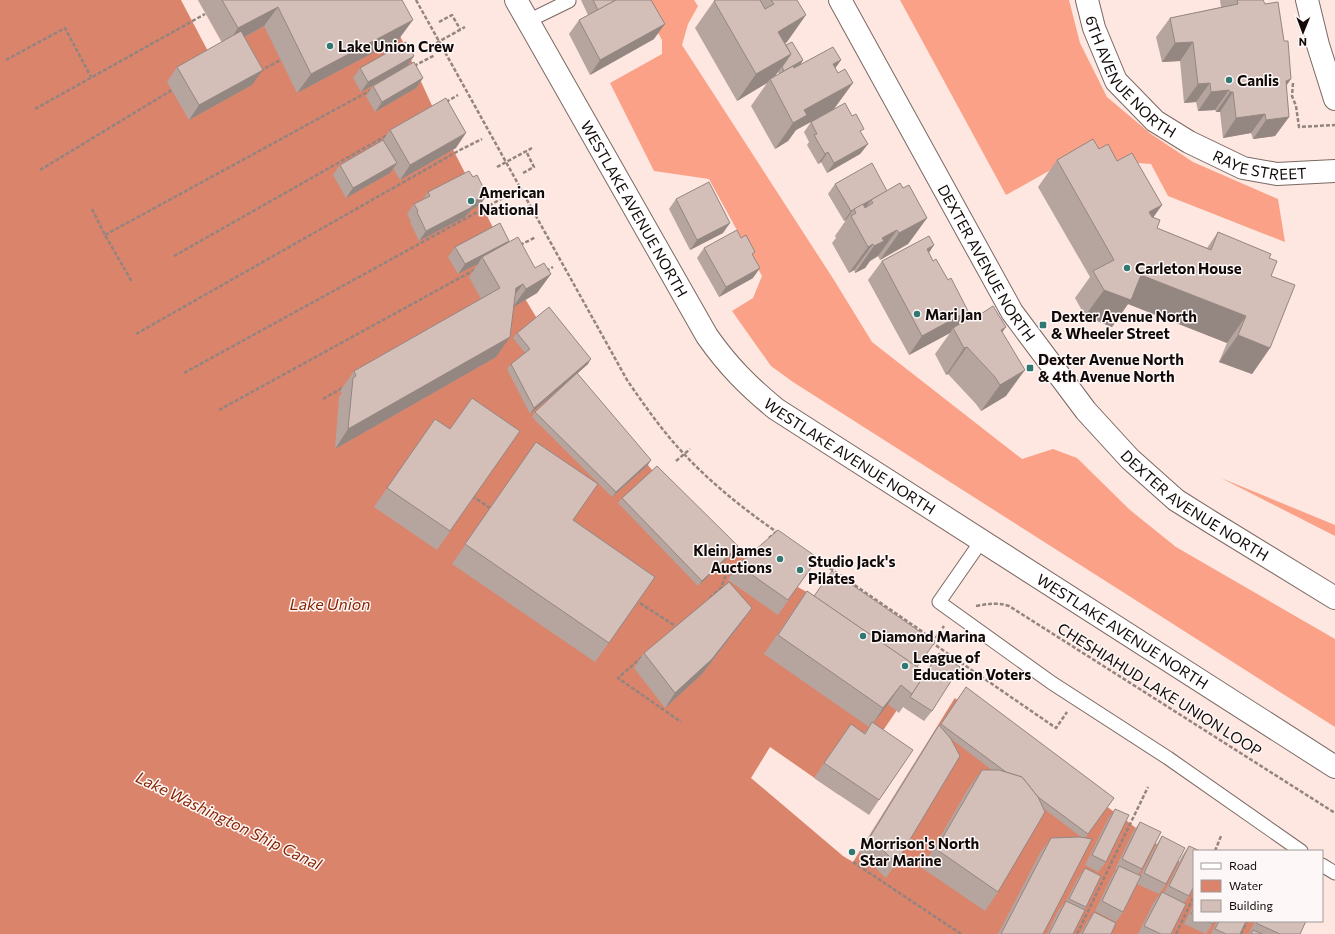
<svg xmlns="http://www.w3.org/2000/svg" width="1335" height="934" font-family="Commissioner,sans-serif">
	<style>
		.forest { fill: #fba188 }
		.water { fill: #da846c }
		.pier { fill: #fde7e0 }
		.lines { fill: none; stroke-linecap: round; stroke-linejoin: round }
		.service-casing { stroke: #7b6862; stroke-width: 15 }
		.secondary-casing { stroke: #7b6862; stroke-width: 24 }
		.trunk-casing { stroke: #7b6862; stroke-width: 24 }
		.path { stroke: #93847f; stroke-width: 2.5; stroke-dasharray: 4 2; stroke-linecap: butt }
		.service { stroke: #fff; stroke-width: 13 }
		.secondary { stroke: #fff; stroke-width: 22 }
		.trunk { stroke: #fff; stroke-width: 22 }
		.wall { fill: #b6a49e; fill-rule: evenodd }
		.shaded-wall { fill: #948681 }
		.building { fill: #d4bfb8; stroke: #948681 }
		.poi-dot { fill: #307871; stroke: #fdf8f7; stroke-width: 1.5 }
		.labels { text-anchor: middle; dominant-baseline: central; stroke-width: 3; stroke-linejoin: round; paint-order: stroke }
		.poi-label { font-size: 15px; font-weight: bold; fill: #110a08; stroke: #fdf8f7; text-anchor: start }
		.street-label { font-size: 15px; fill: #110a08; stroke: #fdf8f7 }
		.water-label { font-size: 16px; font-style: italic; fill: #892300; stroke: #fdf8f7 }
	</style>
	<rect width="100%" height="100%" fill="#fde7e0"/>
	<g class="forest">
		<polygon points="640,0 694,0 698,6 688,24 682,45 834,280 872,342 1022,459 1053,449 1077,458 1130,510 1176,547 1335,639 1335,727 793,382 771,366 732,311 753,298 762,276 709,179 654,171 610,83 662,54 662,40"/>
		<polygon points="900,0 1069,0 1080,43 1107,97 1151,134 1193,162 1278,199 1285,242 1168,196 1151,164 1072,158 1006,195"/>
		<polygon points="1221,478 1335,525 1335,536"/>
	</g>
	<polygon class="water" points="0,0 198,0 225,47 264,26 380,0 402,40 445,134 503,247 521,292 573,378 653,471 740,556 805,591 1127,821 1194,873 1194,921 1265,921 1284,934 0,934"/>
	<g class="pier">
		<polygon points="181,0 198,0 225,48 210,55"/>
		<polygon points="923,672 956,696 853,862 843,856 751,778 770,747 839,795"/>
	</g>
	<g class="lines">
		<g class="service-casing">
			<g id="service">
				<polyline points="528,21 569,1"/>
				<polyline points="982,540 939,602 1052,683 1168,758 1301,851"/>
				<polyline points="1322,865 1335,873"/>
			</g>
		</g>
		<g class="secondary-casing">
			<g id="secondary">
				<path id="s1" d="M 516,0 L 707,336 C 728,366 748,386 776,409 L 1335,767"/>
				<path id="s2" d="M 840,0 L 1012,312 L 1086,411 L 1130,459 L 1176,500 L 1211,522 L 1335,598"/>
				<path id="s3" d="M 1087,0 L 1094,28 L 1116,81 L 1155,121 L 1189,142 L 1243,168 L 1277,174 L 1335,171"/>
			</g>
		</g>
		<g class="trunk-casing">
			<polyline id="trunk" points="1307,0 1318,45 1335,99"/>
		</g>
		<g class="path">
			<path d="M 416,0 L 627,380 C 645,406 663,432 685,455 C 712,484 745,510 778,533"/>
			<polyline points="439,22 452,15 460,29"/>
			<polyline points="431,46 465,27"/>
			<polyline points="6,60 65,28 91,77"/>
			<polyline points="414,66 435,55"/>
			<polyline points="260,71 284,58"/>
			<polyline points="1293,83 1292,96 1296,106 1299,127 1335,125"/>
			<polyline points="446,102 458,95"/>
			<polyline points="35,109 205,14"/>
			<polyline points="497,167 532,148"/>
			<polyline points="40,170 172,90"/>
			<polyline points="523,173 534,167 526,151"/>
			<polyline points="92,209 105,235 132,282"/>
			<polyline points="105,235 371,90"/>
			<polyline points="520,245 536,237"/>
			<polyline points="174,256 389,134"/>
			<polyline points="546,271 553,267"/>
			<polyline points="136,334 460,150 482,139"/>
			<polyline points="184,373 512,193"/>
			<polyline points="323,399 344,387"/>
			<polyline points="219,410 476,269"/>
			<polyline points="676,461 690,449"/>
			<polyline points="472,496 493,510"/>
			<polyline points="769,538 776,532"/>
			<polyline points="815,558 923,632 928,638"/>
			<polyline points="710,598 721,588 725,577 739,566"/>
			<polyline points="635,600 677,627"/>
			<path d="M 976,606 C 988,604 997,602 1009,606 L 1335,813"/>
			<polyline points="931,642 1056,728 1067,712"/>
			<polyline points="932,643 944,626"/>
			<polyline points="642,657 618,678 681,722"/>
			<polyline points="1215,851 1221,836"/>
			<polyline points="853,862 961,934"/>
			<polyline points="1077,934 1148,787"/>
			<polyline points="1176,934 1194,896"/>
			<polyline points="1241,934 1247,921"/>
		</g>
		<use href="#service" class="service"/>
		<use href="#secondary" class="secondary"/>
		<use href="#trunk" class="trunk"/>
	</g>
	<g class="wall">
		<polygon points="198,0 402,0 399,39 297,93 264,26 245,37 252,85 189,120 167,82 177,67 222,42"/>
		<polygon points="581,0 651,0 654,39 590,75 569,34 579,20 588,15"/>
		<path d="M 716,0 L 797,0 L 787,42 L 785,43 L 786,45 L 803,60 L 800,65 L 794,68 L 841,60 L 835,68 L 834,109 L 861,133 L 868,144 L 860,154 L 827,173 L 821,162 L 818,164 L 807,145 L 809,142 L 804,132 L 811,122 L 817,119 L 796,130 L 788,141 L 775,149 L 751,106 L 767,83 L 737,101 L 695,28 L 714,1 ZM 778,72 L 779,74 L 775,76 Z"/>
		<polygon points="1220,0 1263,0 1286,86 1289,117 1275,136 1253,139 1251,133 1223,138 1220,112 1216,112 1215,110 1198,111 1196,102 1184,103 1180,61 1162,62 1156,37 1170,18 1221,7"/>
		<polygon points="414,56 407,66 361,92 353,78 360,68"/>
		<polygon points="423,78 416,88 375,112 366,96 373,86"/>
		<polygon points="390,130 456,148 400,180 393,168 390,173 346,198 333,175 340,165 383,140"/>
		<polygon points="1099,149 1117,161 1162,205 1153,217 1157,228 1207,248 1218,232 1269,258 1271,276 1270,348 1252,374 1219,362 1227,343 1128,304 1112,327 1085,316 1075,298 1090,277 1038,187 1057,160"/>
		<polygon points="835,184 887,191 903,188 927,218 908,244 880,260 878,256 870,261 865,268 855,273 854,270 849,273 832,243 836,238 835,236 846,220 844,221 828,194"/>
		<polygon points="428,192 480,205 471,210 465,217 419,241 410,222 411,221 407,214 414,204 423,199"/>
		<polygon points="676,199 723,233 690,250 669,209"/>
		<polygon points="508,243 535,268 551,274 537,293 513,307 496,357 335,449 339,397 342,393 340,391 354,371 481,299 469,277 478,264 458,274 448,257 455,247"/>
		<polygon points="704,248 752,256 753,278 719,297 697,258"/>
		<polygon points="929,253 933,261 948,280 968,311 959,324 978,316 1002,333 1006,396 981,411 976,404 948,374 946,375 935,354 950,333 909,355 868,280 882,261"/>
		<polygon points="517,333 588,364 577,374 648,465 612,497 532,417 535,412 571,378 530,414 507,369 511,364 525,353 513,338"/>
		<polygon points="435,419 450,429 520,431 437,550 374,507"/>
		<polygon points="536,442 573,520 655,577 595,662 452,564"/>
		<polygon points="622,498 738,546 734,552 698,586 618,503"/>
		<polygon points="818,558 778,615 728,580 738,565"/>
		<polygon points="807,591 925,673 939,653 932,711 924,721 903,707 899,713 888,704 873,723 879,800 869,815 814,778 851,724 864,733 869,727 764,654"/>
		<polygon points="752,608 741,623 702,674 665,708 634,668 644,653"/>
		<polygon points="966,687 1114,798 1085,838 1043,934 998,934 1040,853 1051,838 1081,837 1043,808 998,892 985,911 922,868 968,789 982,770 992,770 950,738 896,863 886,878 859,852 929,740 939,725 940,726"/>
		<polygon points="1115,809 1106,862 1098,872 1085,865 1108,819"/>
		<polygon points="1140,822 1142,869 1138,875 1140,876 1155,847 1162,836 1166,884 1159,894 1137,884 1123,912 1116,922 1095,911 1112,876 1116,870 1115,869 1133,832"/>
		<polygon points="1189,846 1189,896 1184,903 1171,934 1138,934 1154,902 1162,892 1164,893 1182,856"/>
		<polygon points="1085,868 1086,907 1084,910 1073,934 1047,934 1058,911 1066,901 1078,878"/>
		<polygon points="1194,904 1194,921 1214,921 1206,934 1184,924"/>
		<polygon points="1094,912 1111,934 1080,934 1087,922"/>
		<polygon points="1217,921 1246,921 1240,934 1211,934"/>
		<polygon points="1255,921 1306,921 1300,934 1250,934 1249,933"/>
	</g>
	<g class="shaded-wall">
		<polygon points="278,7 264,26 225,48 238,28"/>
		<polygon points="806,15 787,42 759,58 778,32"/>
		<polygon points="413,20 399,39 297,93 311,74"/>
		<polygon points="665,24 654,39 590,75 600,60"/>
		<polygon points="1193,42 1180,61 1162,62 1175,43"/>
		<polygon points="791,54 772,80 770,79 767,83 737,101 756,74"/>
		<polygon points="414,56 407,66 361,92 368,82"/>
		<polygon points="803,60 800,65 780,76 784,71"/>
		<polygon points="841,60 822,87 833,64"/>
		<polygon points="263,70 252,85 189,120 199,105"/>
		<polygon points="423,78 416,88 375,112 382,102"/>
		<polygon points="1291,79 1278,98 1286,81"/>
		<polygon points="853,83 834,109 796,130 788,141 775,149 793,123 804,110"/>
		<polygon points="1210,83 1196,102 1184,103 1198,84"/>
		<polygon points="1229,90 1215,110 1198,111 1211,92"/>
		<polygon points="1230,92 1233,92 1220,112 1216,112"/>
		<polygon points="1265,114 1251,133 1223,138 1236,118"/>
		<polygon points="1289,117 1275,136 1253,139 1266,120"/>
		<polygon points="466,133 456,148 400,180 410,165"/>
		<polygon points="868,144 860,154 827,173 834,163"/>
		<polygon points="828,152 821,162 818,164 825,154"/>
		<polygon points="397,163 390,173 346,198 353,188"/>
		<polygon points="487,195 480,205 471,210 465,217 419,241 426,231 470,203"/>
		<polygon points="871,200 864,210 856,213 854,209"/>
		<polygon points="1162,205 1143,232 1149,212"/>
		<polygon points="853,210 846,220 844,221 851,211"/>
		<polygon points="927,218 908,244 880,260 899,233"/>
		<polygon points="730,223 723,233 690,250 697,240"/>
		<polygon points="897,230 878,256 870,261 865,268 855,273 874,246 882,238"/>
		<polygon points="509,241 502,251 482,257 478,264 458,274 465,264"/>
		<polygon points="873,244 854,270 849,273 868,247"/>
		<polygon points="934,245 921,265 927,249"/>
		<polygon points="760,268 753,278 719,297 726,287"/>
		<polygon points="551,274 537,293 512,308 526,289"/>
		<polygon points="1141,275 1246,316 1227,343 1128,304 1112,327 1085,316 1104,290"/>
		<polygon points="523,284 509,303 516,288"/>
		<polygon points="968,311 955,330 953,328 950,333 909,355 922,336"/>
		<polygon points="1006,327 987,354 1001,330"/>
		<polygon points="1238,335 1270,348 1252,374 1219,362"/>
		<polygon points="510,337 496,357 335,449 348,429"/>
		<polygon points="967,347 948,374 946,375 964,348"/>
		<polygon points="591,359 588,364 530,414 534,408"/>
		<polygon points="1025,370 1006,396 981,411 1000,385"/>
		<polygon points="651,460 648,465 612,497 616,492"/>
		<polygon points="738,546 734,552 698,586 702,581"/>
		<polygon points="752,608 741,623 702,674 665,708 675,693"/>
		<polygon points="901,685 888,704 870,728 883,708"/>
	</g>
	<g class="building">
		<polygon points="222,0 402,0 413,20 311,74 278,7 238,28"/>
		<polygon points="593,0 616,0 598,10"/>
		<polygon points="616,0 651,0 665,24 600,60 579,20"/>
		<polygon points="716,0 760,0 765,9 774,4 771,0 797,0 806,15 778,32 791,54 756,74 714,1"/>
		<polygon points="1237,0 1263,0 1265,4 1278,2 1284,41 1288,41 1291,79 1286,81 1289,117 1266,120 1265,114 1236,118 1233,92 1230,92 1229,90 1211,92 1210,83 1198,84 1193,42 1175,43 1170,18 1238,4"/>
		<polygon points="241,31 263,70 199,105 177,67"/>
		<polygon points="406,42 414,56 368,82 360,68"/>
		<polygon points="792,42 803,60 784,71 782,67 791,54 786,45"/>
		<polygon points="833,47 841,60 833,64 838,73 845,69 853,83 804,110 807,115 793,123 770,79 793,66 794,68"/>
		<polygon points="414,62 423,78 382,102 373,86"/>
		<polygon points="446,98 466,133 410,165 390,130"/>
		<polygon points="845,103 852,116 856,114 864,129 860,131 868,144 834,163 828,152 825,154 814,135 817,134 811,122"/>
		<polygon points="1093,139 1099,149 1108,144 1117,161 1132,153 1162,205 1149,212 1152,217 1160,220 1157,228 1211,250 1218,232 1271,254 1269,258 1277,261 1271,276 1295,285 1270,348 1238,335 1246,316 1141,275 1131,300 1104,290 1093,271 1114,260 1057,160"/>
		<polygon points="383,140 397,163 353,188 340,165"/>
		<polygon points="872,163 887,191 851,211 835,184"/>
		<polygon points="469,171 473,177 477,175 487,195 470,203 472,207 426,231 417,212 418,211 414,204 430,196 428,192"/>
		<polygon points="709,182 730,223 697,240 676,199"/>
		<polygon points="900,183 903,188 909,185 927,218 899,233 897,230 882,238 884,241 874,246 873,244 868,247 851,216 856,213 854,209 863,204 865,208 873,203 871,200"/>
		<polygon points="500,223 509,241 465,264 455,247"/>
		<polygon points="737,230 741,238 746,235 755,252 752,254 760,268 726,287 704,248"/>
		<polygon points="929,236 934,245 927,249 933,261 936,259 948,280 951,278 968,311 922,336 882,261"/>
		<polygon points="518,237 535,268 544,263 551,274 526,289 523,284 516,288 510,337 348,429 353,378 356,376 354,371 500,288 482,257"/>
		<polygon points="993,306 1006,327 1001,330 1025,370 1000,385 995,377 967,347 964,348 953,328 976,314 978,316"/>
		<polygon points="549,307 591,359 534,408 511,364 530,349 517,333"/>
		<polygon points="577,373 651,460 616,492 535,412"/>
		<polygon points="472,398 520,431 450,531 387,488 435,419 450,429"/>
		<polygon points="536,442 598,484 573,520 655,577 609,643 465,544"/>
		<polygon points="657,466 738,546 702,581 622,498"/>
		<polygon points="778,530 818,558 788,600 738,565"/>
		<polygon points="832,571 935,642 917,667 814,596"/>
		<polygon points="729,582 752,608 712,659 675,693 644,653"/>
		<polygon points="807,591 926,673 912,694 901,685 883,708 778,635"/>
		<polygon points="939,653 960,667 932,711 910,697"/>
		<polygon points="966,687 1114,798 1088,834 1038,797 1022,777 1006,772 941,724"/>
		<polygon points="872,722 913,750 879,800 824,763 851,724 865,734"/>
		<polygon points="939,725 951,739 960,756 896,863 870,837"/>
		<polygon points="982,770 999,770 1022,777 1038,797 1045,812 998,892 936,849"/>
		<polygon points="1115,809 1129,815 1106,862 1092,855"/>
		<polygon points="1140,822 1161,832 1142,869 1122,859"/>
		<polygon points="1162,836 1185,848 1166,884 1144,873"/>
		<polygon points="1080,837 1092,839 1043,934 1001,934 1051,838"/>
		<polygon points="1189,846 1200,851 1194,851 1194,886 1189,896 1169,886"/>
		<polygon points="1119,866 1141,876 1123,912 1102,901"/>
		<polygon points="1085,868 1101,876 1086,907 1069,899"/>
		<polygon points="1162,892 1186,904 1171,934 1161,934 1144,926"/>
		<polygon points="1066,901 1085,910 1073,934 1049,934"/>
		<polygon points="1194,909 1194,915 1191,914"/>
		<polygon points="1094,912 1116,923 1111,934 1082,934"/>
		<polygon points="1206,921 1214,921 1213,924"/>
		<polygon points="1219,921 1246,921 1240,934 1226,934 1215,929"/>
		<polygon points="1257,921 1306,921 1300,934 1280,934 1256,923"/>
		<polygon points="1253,930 1262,934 1251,934"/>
	</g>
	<g class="poi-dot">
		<circle cx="330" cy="46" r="4"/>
		<circle cx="1229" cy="80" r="4"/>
		<circle cx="471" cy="201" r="4"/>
		<circle cx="1127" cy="268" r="4"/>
		<circle cx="917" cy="314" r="4"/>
		<rect x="1039" y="321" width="8" height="8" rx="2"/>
		<rect x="1026" y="364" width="8" height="8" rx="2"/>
		<circle cx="780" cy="559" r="4"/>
		<circle cx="800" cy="570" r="4"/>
		<circle cx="863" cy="636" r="4"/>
		<circle cx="905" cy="666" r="4"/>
		<circle cx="852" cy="852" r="4"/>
	</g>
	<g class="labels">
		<g class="poi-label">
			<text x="338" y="46">Lake Union Crew</text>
			<text x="1237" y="80">Canlis</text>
			<text x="479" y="192">American<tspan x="479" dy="17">National</tspan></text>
			<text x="1135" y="268">Carleton House</text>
			<text x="925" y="314">Mari Jan</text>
			<text x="1051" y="316">Dexter Avenue North<tspan x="1051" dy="17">&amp; Wheeler Street</tspan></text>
			<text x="1038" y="359">Dexter Avenue North<tspan x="1038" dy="17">&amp; 4th Avenue North</tspan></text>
			<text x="772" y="550" text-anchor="end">Klein James<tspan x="772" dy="17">Auctions</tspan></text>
			<text x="808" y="561">Studio Jack's<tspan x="808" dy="17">Pilates</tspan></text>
			<text x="871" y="636">Diamond Marina</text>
			<text x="913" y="657">League of<tspan x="913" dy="17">Education Voters</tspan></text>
			<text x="860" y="843">Morrison's North<tspan x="860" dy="17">Star Marine</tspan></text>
		</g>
		<g class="street-label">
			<text stroke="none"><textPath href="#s3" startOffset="91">6TH AVENUE NORTH</textPath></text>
			<text stroke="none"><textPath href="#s3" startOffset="258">RAYE STREET</textPath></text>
			<text stroke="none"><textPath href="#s1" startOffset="240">WESTLAKE AVENUE NORTH</textPath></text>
			<text stroke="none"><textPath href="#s2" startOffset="301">DEXTER AVENUE NORTH</textPath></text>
			<text stroke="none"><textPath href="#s1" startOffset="575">WESTLAKE AVENUE NORTH</textPath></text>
			<text stroke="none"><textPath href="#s2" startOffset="625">DEXTER AVENUE NORTH</textPath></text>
			<text stroke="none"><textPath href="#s1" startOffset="899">WESTLAKE AVENUE NORTH</textPath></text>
			<text transform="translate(1160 689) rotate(32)">CHESHIAHUD LAKE UNION LOOP</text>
		</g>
		<g class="water-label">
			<text x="330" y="603">Lake Union</text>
			<text transform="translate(229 820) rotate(26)">Lake Washington Ship Canal</text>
		</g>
	</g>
	<rect x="1193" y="850" width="130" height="72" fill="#fdf8f7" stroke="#9f9997"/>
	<rect x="1201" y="863" width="20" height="6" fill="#ffffff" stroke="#9f9997"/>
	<text x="1229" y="870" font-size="12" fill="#110a08">Road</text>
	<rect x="1201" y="880" width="20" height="12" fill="#da846c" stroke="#9f9997"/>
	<text x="1229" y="890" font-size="12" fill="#110a08">Water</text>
	<rect x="1201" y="900" width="20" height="12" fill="#d4bfb8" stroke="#9f9997"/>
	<text x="1229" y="910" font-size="12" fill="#110a08">Building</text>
	<g transform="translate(1303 32) rotate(181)" stroke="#fdf8f7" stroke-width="3" paint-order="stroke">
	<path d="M0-3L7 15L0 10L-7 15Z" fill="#110a08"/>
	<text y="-6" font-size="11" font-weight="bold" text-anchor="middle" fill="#110a08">N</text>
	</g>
</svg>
